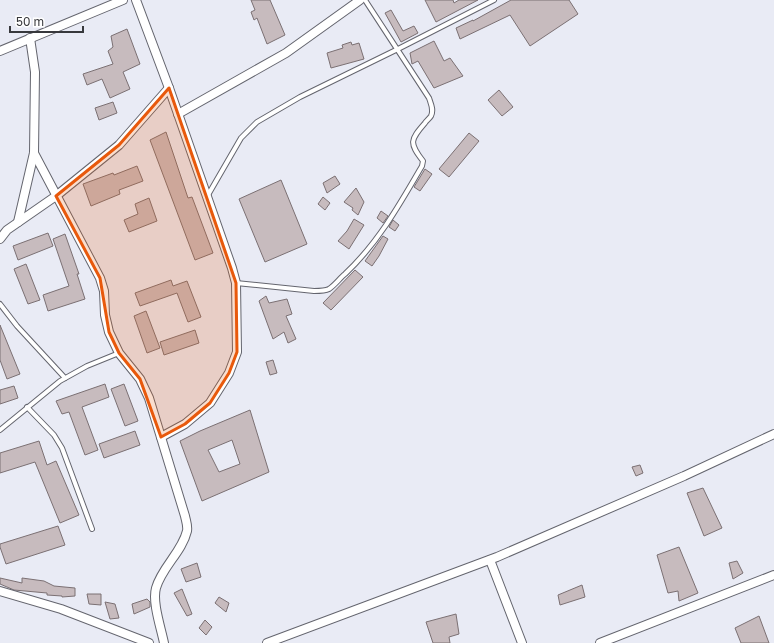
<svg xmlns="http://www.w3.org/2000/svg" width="774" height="643" font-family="'Golos Text',sans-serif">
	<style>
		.building { fill: #c7bbbe; stroke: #7b7073; fill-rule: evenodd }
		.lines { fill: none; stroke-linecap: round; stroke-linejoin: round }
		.lane-casing { stroke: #64656e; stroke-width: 6 }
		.street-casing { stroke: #64656e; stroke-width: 10 }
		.lane { stroke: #fff; stroke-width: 4 }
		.street { stroke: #fff; stroke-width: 8 }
		.marked { fill: #e8590c; fill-opacity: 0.2; stroke: #e8590c; stroke-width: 3; stroke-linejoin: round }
	</style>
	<rect width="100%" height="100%" fill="#e9ebf5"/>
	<g class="building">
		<polygon points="251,0 270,0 285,35 267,44 257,18 254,20 251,12 255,10"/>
		<polygon points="425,0 453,0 454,3 459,0 478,0 436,22"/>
		<polygon points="511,0 569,0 578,14 530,46 510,15 460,39 456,28 473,20 473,21"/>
		<polygon points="391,10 403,31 414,26 418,33 401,42 385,13"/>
		<polygon points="127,29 140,64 123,72 130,89 110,98 102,79 87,85 83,74 113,64 108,51 113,47 111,36"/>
		<polygon points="434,41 444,61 450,58 463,76 434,88 418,61 412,64 410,53"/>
		<polygon points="351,42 352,45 359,43 364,59 331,68 327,53 343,48 342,45"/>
		<polygon points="499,90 513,107 502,116 488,100"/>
		<polygon points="113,102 117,113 99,120 95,108"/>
		<polygon points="166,132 188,198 192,197 213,253 195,260 150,140"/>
		<polygon points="469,133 479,141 449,177 439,169"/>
		<polygon points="137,166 143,181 119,190 120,194 91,206 83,184 113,173 114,175"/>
		<polygon points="425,169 432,174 420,191 414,187"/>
		<polygon points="335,176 340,184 327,193 323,183"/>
		<polygon points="281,180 307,244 265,262 239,199"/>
		<polygon points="356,188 364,202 358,215 352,210 353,208 344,202"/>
		<polygon points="323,197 330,203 325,210 318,204"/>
		<polygon points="149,198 157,221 129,232 124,220 138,214 135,204"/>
		<polygon points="381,211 388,216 383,223 377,218"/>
		<polygon points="354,219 364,225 349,249 338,241 347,231"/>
		<polygon points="393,220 399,225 395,231 389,227"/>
		<polygon points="48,233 53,246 18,260 13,246"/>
		<polygon points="65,234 79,274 77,274 85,299 48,311 43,295 69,286 53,239"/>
		<polygon points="383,236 388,239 379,256 372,266 365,261"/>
		<polygon points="26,264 40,300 28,304 14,269"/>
		<polygon points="355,270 363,277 331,310 323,303"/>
		<polygon points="171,280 173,286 187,281 201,317 188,322 177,293 140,306 135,293"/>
		<polygon points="266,296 269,303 287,299 292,314 286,316 296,339 288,343 284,332 273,339 259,301"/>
		<polygon points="146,311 160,348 147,353 134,316"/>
		<polygon points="0,325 20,374 7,379 0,360"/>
		<polygon points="195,330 199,343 164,355 160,342"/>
		<polygon points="273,360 277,373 270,375 266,362"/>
		<polygon points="105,384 109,397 82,407 98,450 85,455 69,412 62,414 56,401"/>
		<polygon points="124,384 138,421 125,426 111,389"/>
		<polygon points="14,386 18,398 0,404 0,390"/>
		<path d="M 250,410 L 269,472 L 202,501 L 180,441 L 200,431 ZM 232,440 L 240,464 L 219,472 L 208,450 Z"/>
		<polygon points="135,431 140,445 104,458 99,444"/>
		<polygon points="39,441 47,465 56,461 79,515 60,523 35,462 0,473 0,453"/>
		<polygon points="640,465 643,473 636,476 632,467"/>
		<polygon points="703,488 722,528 704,536 687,493"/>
		<polygon points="58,526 65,545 6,564 0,547 0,544"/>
		<polygon points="679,547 698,593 679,601 678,591 668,593 657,555"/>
		<polygon points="737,561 743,573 733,579 729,563"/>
		<polygon points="197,563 201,577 186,582 181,569"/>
		<polygon points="0,578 22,583 22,578 44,581 54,586 75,588 75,596 62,597 62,596 47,595 47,593 14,590 0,584"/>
		<polygon points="582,585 585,597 560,605 558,595"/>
		<polygon points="182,589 192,614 187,616 174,593"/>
		<polygon points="87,594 101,594 101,605 89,604"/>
		<polygon points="219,597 229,603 226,612 215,603"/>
		<polygon points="147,599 150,602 150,607 134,614 132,604"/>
		<polygon points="105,602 115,604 119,618 110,619"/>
		<polygon points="456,614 459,634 449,637 450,643 433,643 426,622"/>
		<polygon points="759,616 769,643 741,643 735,628"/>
		<polygon points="205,620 212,627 206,635 199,628"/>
	</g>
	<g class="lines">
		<g class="lane-casing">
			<g id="lane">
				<polyline points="208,195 241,138 257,122 300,97 398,49 494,0"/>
				<path d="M 236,283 L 314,291 C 319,291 325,291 329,289 C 335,285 340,278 345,274 C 378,243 400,204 422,166 L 423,161 C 409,143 410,140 425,123 C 426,121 429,119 431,116 C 434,110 431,104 429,98 L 365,0"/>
				<polyline points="0,304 17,326 65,378"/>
				<polyline points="27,407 54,435 62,448 92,529"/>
				<polyline points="0,430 60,381 87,366 119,353"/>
			</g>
		</g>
		<g class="street-casing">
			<g id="street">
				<polyline points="136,0 169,88 232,268 236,283 237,352 229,373 210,403 185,424 161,437"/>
				<polyline points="0,51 123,0"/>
				<polyline points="178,114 286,53 360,0"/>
				<path d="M 34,153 L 100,278 L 104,291 L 105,315 L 109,332 L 119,353 L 140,379 L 149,398 L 185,516 C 186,521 188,526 187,531 C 182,552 162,567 156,588 C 152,602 161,628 164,643"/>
				<polyline points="18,222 34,153 35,72 30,38"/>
				<polyline points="0,239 7,230 56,196 119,145 169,88"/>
				<polyline points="490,560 522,643"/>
				<polyline points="0,591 61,609 149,643"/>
				<polyline points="267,643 497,557 684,476 774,434"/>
				<polyline points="600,643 774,575"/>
			</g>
		</g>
		<use href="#lane" class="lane"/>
		<use href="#street" class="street"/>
	</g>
	<path class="marked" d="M 169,88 L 236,283 L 237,352 L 229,373 L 210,403 L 185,424 L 161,437 L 140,379 L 119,353 L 109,332 L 100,278 L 56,196 L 119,145 Z"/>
	<path d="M10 26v6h73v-6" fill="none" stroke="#37383c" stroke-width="2"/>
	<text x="16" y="26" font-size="12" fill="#37383c" stroke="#ffffff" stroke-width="3" paint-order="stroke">50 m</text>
</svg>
